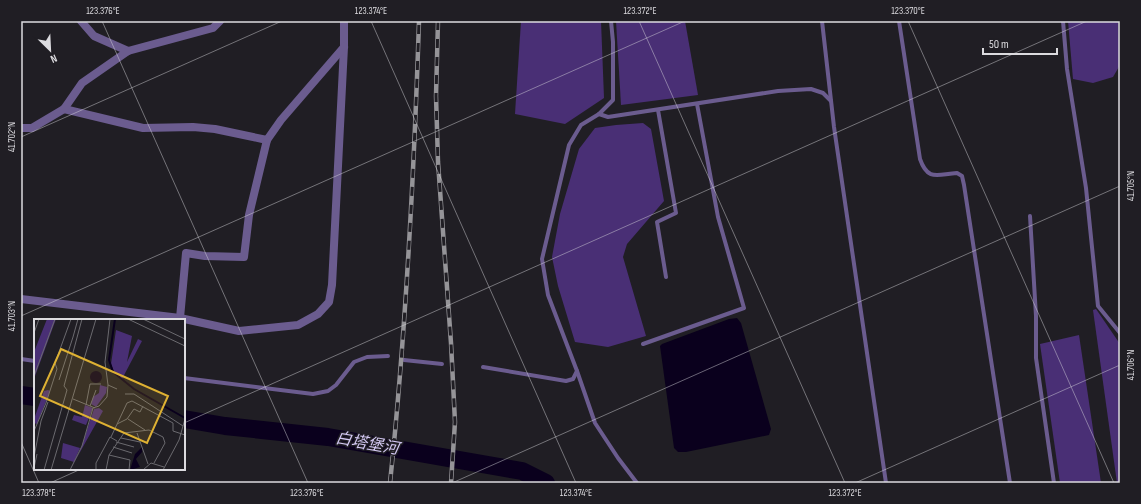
<svg xmlns="http://www.w3.org/2000/svg" width="1141" height="504" font-family="'Sofia Sans Condensed','Noto Sans SC',sans-serif">
	<style>
		.green { fill: #492f75 }
		.water { fill: #0a001d }
		.lines { fill: none; stroke-linecap: round; stroke-linejoin: round }
		.river { stroke: #0a001d; stroke-width: 18 }
		.service { stroke: #6b5c8f; stroke-width: 4 }
		.minor { stroke: #6b5c8f; stroke-width: 8 }
		.rail-casing { stroke: #959498; stroke-width: 4.5 }
		.rail { stroke: #201e24; stroke-width: 3; stroke-dasharray: 9; stroke-linecap: butt }
		.ticks { fill: none; stroke: #dcdbdf; stroke-width: 1; stroke-opacity: 0.45 }
		.labels { text-anchor: middle; dominant-baseline: central; stroke-width: 3; stroke-linejoin: round; paint-order: stroke }
		.water-label { font-size: 16px; font-style: italic; fill: #d3c8f2; stroke: #201e24 }
		.inset-river { fill: none; stroke: #0a001d; stroke-width: 2 }
		.inset-road { fill: none; stroke: #6b6a6f; stroke-width: 1 }
		.view { fill: #deb133; fill-opacity: 0.15; stroke: #deb133; stroke-width: 2 }
		.inset-edge { fill: none; stroke: #dcdbdf; stroke-width: 2 }
		.neatline { fill: none; stroke: #dcdbdf; stroke-width: 1.5 }
		.ticks-label { font-size: 10px; text-anchor: middle; fill: #dcdbdf }
	</style>
	<rect width="100%" height="100%" fill="#201e24"/>
	<g class="green">
		<polygon points="521,21 601,21 604,98 565,124 515,114"/>
		<polygon points="616,21 685,21 698,95 621,105"/>
		<polygon points="1068,21 1118,21 1120,65 1113,77 1093,83 1073,79"/>
		<polygon points="643,123 651,129 664,201 627,244 623,257 646,336 608,347 575,342 558,286 552,257 560,214 579,149 595,128 616,125"/>
		<polygon points="1096,309 1120,344 1120,483 1117,483 1093,310"/>
		<polygon points="1079,335 1101,483 1060,483 1040,344"/>
	</g>
	<polygon class="water" points="737,318 741,323 771,429 769,435 686,452 678,452 674,448 660,346 662,344 729,319"/>
	<g class="lines">
		<g class="river">
			<polyline points="21,395 35,397"/>
			<polyline points="184,419 225,426 328,437 522,471 546,483"/>
		</g>
		<g class="service">
			<polyline points="822,21 834,127 886,483"/>
			<path d="M 899,21 L 920,159 C 928,182 938,174 957,173 L 962,176 L 964,185 L 1010,483"/>
			<polyline points="1063,21 1067,69 1086,188 1098,306 1120,333"/>
			<polyline points="658,110 676,213 657,222 666,277"/>
			<polyline points="599,114 608,117 778,91 811,89 823,93 831,101"/>
			<polyline points="1030,216 1036,316 1036,358 1054,483"/>
			<polyline points="643,344 744,308 718,217 697,104"/>
			<polyline points="21,359 35,361"/>
			<polyline points="404,360 442,364"/>
			<polyline points="483,367 566,381 573,379 577,371 548,295 542,259 569,145 581,125 599,114 613,100 613,42 611,21"/>
			<polyline points="577,371 595,423 618,458 637,483"/>
			<polyline points="184,378 313,394 328,391 336,385 354,362 367,357 388,356"/>
		</g>
		<g class="minor">
			<polyline points="81,21 94,36 128,51"/>
			<polyline points="64,109 143,128 193,127 215,129 267,140"/>
			<polyline points="21,128 32,128 64,109 82,83 128,51 213,28 220,21"/>
			<polyline points="21,299 180,318 239,331 298,325 318,314 329,302 332,285 344,47 344,21"/>
			<polyline points="180,318 186,253 205,256 244,257 249,215 267,140 281,120 344,47"/>
		</g>
		<g class="rail-casing">
			<g id="rail">
				<polyline points="438,21 436,96 438,162 451,343 455,422 451,483"/>
				<path d="M 390,483 C 406,330 414,175 419,21"/>
			</g>
		</g>
		<use href="#rail" class="rail"/>
	</g>
	<path class="ticks" d="M 102,21 L 308,483M 371,21 L 576,483M 639,21 L 845,483M 908,21 L 1114,483M 21,137 L 282,21M 21,316 L 685,21M 184,423 L 1087,21M 21,442 L 39,483M 50,483 L 81,469M 452,483 L 1120,186M 855,483 L 1120,365"/>
	<g class="labels">
		<g class="water-label">
			<text transform="translate(367 444) rotate(10)">白塔堡河</text>
		</g>
	</g>
	<g transform="translate(34 319)">
		<rect width="151" height="151" fill="#201e24"/>
		<path d="M 13,0 L 22,0 L 0,60 L 0,33 ZM 82,11 L 98,17 L 93,43 L 104,20 L 108,22 L 88,60 L 81,55 L 77,45 ZM 66,66 L 73,68 L 72,74 L 62,88 L 57,85 L 59,78 L 65,74 ZM 14,71 L 16,72 L 3,105 L 0,104 L 0,100 L 10,72 ZM 51,86 L 59,89 L 52,106 L 38,101 L 40,96 L 48,98 ZM 65,89 L 69,92 L 36,151 L 46,132 L 60,90 ZM 29,124 L 46,129 L 40,143 L 27,139 Z" fill="#492f75"/>
		<path d="M56 58a6 6 0 1 1 12 0a6 6 0 1 1-12 0ZM 108,128 L 108,133 L 102,140 L 106,148 L 96,151 L 101,135 Z" fill="#0a001d"/>
		<path class="inset-river" d="M 81,0 L 75,41 L 79,53 L 100,70 L 151,99"/>
		<path class="inset-road" d="M 94,0 L 151,27M 109,0 L 151,20M 0,14 L 5,0M 39,18 L 44,0M 0,57 L 21,0M 25,61 L 39,18M 74,66 L 71,43 L 76,0M 91,75 L 100,75 L 149,107M 39,80 L 61,89M 52,86 L 56,65 L 67,65M 56,87 L 62,71M 94,100 L 111,111M 83,105 L 93,100 L 100,90 L 106,93 L 109,87M 0,112 L 12,84 L 23,50 L 21,44 L 37,0M 103,114 L 114,145M 77,118 L 93,84 L 98,82 L 139,104 L 139,112 L 151,116M 87,119 L 106,123M 82,123 L 100,128M 79,128 L 98,134M 75,136 L 90,114 L 115,111 L 129,118 L 131,124 L 120,144M 0,138 L 7,102 L 14,83M 0,149 L 3,135M 62,150 L 62,144 L 76,118 L 83,122M 10,151 L 33,71 L 30,67 L 48,0M 17,151 L 62,0M 36,151 L 48,127 L 59,89 L 65,87 L 73,78 L 74,66 L 83,70M 60,151 L 76,151M 72,151 L 75,136 L 96,141 L 95,151M 109,151 L 117,144 L 130,148M 129,151 L 145,121 L 151,100"/>
		<path class="view" d="M 27,30 L 134,77 L 113,124 L 6,77 Z"/>
		<rect width="151" height="151" class="inset-edge"/>
	</g>
	<rect width="1141" height="504" fill="none" stroke="#201e24" stroke-width="44"/>
	<g transform="translate(50 50) rotate(156)" stroke="#201e24" stroke-width="3" paint-order="stroke">
	<path d="M0-3L7 15L0 10L-7 15Z" fill="#dcdbdf"/>
	<text y="-6" font-size="11" font-weight="bold" text-anchor="middle" fill="#dcdbdf">N</text>
	</g>
	<path d="M983 48v6h74v-6" fill="none" stroke="#dcdbdf" stroke-width="2"/>
	<text x="989" y="48" font-size="12" fill="#dcdbdf" stroke="#201e24" stroke-width="3" paint-order="stroke">50 m</text>
	<rect x="22" y="22" width="1097" height="460" class="neatline"/>
	<g class="ticks-label">
		<text x="103" y="14">123.376°E</text>
		<text x="371" y="14">123.374°E</text>
		<text x="640" y="14">123.372°E</text>
		<text x="908" y="14">123.370°E</text>
		<text transform="translate(11 137) rotate(-90)" y="4">41.702°N</text>
		<text transform="translate(1130 186) rotate(-90)" y="4">41.705°N</text>
		<text transform="translate(11 316) rotate(-90)" y="4">41.703°N</text>
		<text transform="translate(1130 365) rotate(-90)" y="4">41.706°N</text>
		<text x="39" y="496">123.378°E</text>
		<text x="307" y="496">123.376°E</text>
		<text x="576" y="496">123.374°E</text>
		<text x="845" y="496">123.372°E</text>
	</g>
</svg>
